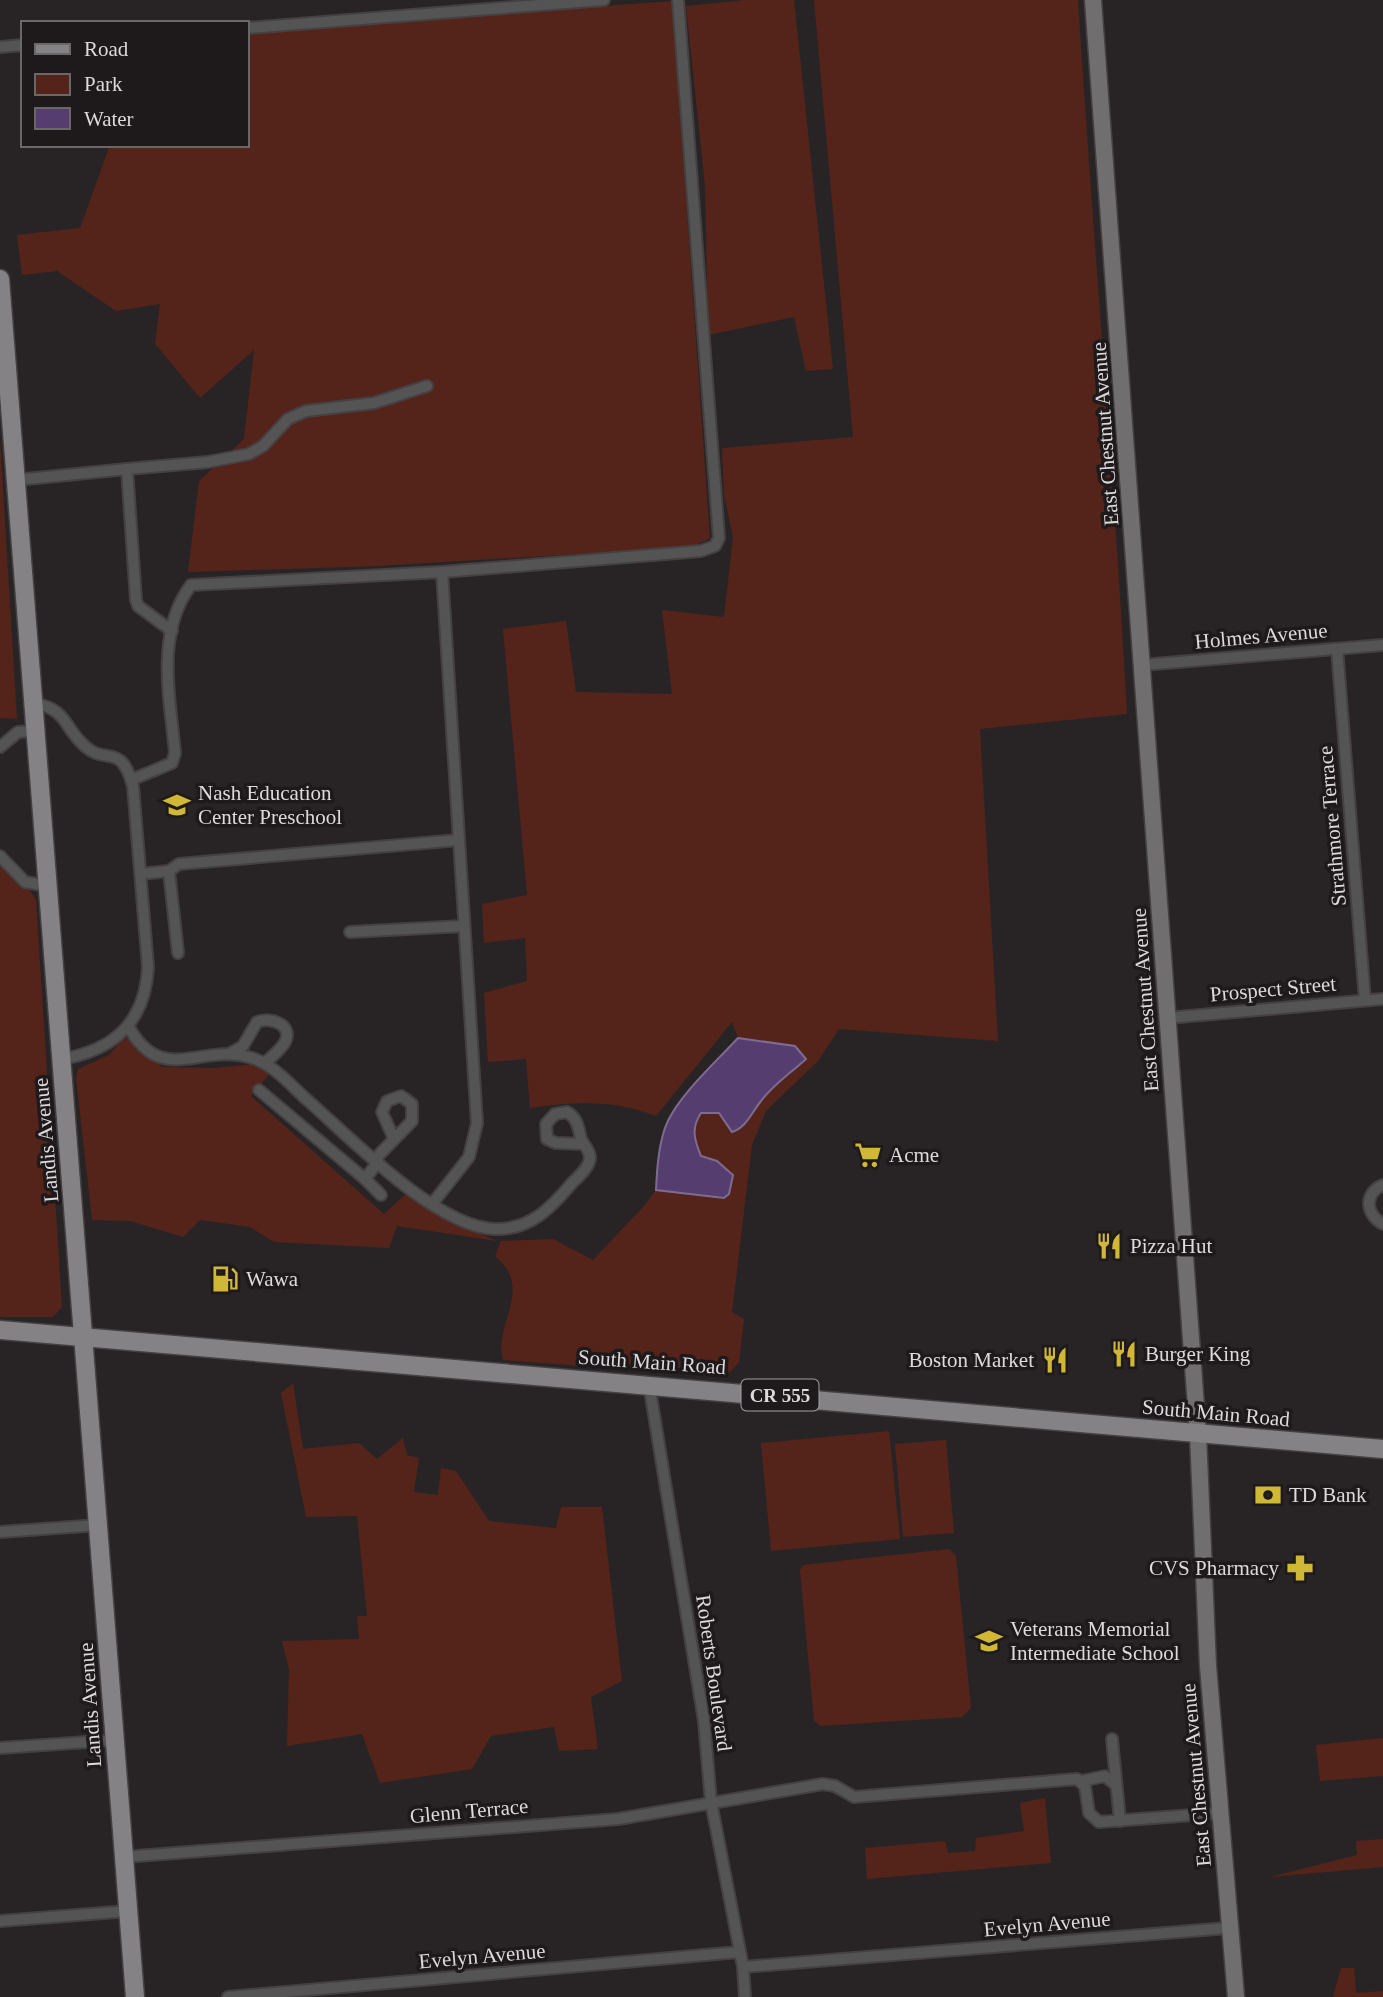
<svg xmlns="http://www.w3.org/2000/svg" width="1383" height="1997" font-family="'Times New Roman',serif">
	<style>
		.green { fill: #54241b }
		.water { fill: #563d70; stroke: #7e6c90; stroke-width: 2 }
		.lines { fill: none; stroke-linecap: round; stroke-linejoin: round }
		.street-casing { stroke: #454143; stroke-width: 14 }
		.secondary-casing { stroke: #454143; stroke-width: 19 }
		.primary-casing { stroke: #454143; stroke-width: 21 }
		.street { stroke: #555455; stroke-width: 10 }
		.secondary { stroke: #716e70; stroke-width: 16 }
		.primary { stroke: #858285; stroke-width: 18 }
		.labels { text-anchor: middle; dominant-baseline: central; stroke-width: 7; stroke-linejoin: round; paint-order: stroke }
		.shield { fill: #1e1a1c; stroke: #a4a0a2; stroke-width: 2 }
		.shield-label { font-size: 19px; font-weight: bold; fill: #dddadb }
		.street-label { font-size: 21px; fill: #dddadb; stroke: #1e1a1c }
		.poi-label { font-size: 21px; fill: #dddadb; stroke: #1e1a1c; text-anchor: start }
	</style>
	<rect width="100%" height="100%" fill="#282426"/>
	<g class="green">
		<polygon points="745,0 794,0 833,369 806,371 794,317 708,335 705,186 686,6"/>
		<path d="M 814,0 L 1078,0 C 1093,238 1114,476 1127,714 L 980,729 L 998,1041 L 839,1029 L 818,1061 L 766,1111 L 752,1145 L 732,1312 L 744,1319 L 739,1362 L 726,1377 L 503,1360 C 493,1323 535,1289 495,1256 L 501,1241 L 553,1239 L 593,1260 L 644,1206 L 656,1190 L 724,1198 L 717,1161 L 701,1156 C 694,1139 691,1128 701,1112 L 719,1113 L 732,1132 L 752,1116 L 761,1100 L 806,1060 L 795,1046 L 738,1038 L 732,1022 L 656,1116 C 612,1099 575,1102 530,1108 L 526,1059 L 488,1062 L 484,993 L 527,981 L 525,938 L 484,943 L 482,904 L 527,895 L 503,629 L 566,621 L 576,692 L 672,694 L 662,610 L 724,617 L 733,537 L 724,495 L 722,448 L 853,437 Z"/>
		<polygon points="672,1 710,538 693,547 379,566 188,572 199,481 244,439 254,350 200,398 155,344 160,304 116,311 57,271 22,275 17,235 80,228 110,145 247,145 247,33"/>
		<polygon points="0,440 17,719 0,718"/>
		<polygon points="0,865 29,889 36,900 62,1307 53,1317 0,1317"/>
		<polygon points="123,1038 130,1039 162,1067 215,1068 255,1064 271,1072 251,1096 384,1214 408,1192 444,1218 497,1241 397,1226 389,1248 274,1242 250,1227 200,1220 183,1237 130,1221 92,1220 76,1078 78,1069 109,1055"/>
		<polygon points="293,1383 303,1449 359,1443 377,1459 403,1438 407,1455 419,1458 414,1492 438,1495 441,1468 456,1471 489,1521 556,1528 561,1507 602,1507 622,1681 591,1697 598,1749 559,1751 554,1727 491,1736 472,1769 380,1783 362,1734 287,1746 289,1669 282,1641 359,1639 357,1616 367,1616 357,1516 306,1517 281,1393"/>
		<polygon points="889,1431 900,1539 771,1551 761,1443"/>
		<polygon points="946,1440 954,1533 903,1537 895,1444"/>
		<polygon points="949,1549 956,1556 971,1708 962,1717 820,1726 814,1720 800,1570 803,1565"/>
		<polygon points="1383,1738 1383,1776 1320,1781 1316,1745"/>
		<polygon points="1045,1798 1051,1863 867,1879 865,1848 945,1841 948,1853 975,1851 976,1838 1024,1831 1020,1803"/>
		<polygon points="1383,1839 1383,1867 1270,1877 1357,1855 1356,1841"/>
		<polygon points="1341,1968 1354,1968 1356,1993 1383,1991 1383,1997 1333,1997"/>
	</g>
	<path class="water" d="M 738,1038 L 795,1046 L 806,1059 C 792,1072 773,1085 761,1101 C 752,1112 747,1127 732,1132 L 719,1113 L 701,1113 C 691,1128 694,1139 701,1156 L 717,1161 L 733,1175 L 729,1194 L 724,1198 L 656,1190 C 657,1170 658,1151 664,1131 C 673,1100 716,1062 738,1038 Z"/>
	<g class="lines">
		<g class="street-casing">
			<g id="street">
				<polyline points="247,28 604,0"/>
				<polyline points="0,47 23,45"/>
				<polyline points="127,469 208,462 249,454 263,446 288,419 306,411 374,403 427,386"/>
				<polyline points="16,480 127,469 136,600 138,606 172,631"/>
				<polyline points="1337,649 1365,1000"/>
				<polyline points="1142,665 1383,645"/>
				<path d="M 34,703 C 69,710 63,728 86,747 C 106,765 121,742 133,786 L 148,967 C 145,1022 115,1050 62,1059"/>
				<polyline points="0,747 18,732 36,731"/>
				<path d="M 131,780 L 172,763 L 175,753 C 170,699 155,633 191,585 L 442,572 L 701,551 L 715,546 L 719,538 L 678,0"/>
				<polyline points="0,856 25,882 48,886"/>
				<polyline points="169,871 179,864 459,840"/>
				<polyline points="141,874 169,871 178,953"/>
				<polyline points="350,932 464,926"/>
				<polyline points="1167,1018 1383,999"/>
				<path d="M 128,1026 C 163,1089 201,1040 255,1059 C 274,1066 290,1084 305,1098 C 349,1136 434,1226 494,1229 C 530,1230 550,1209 572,1183 C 579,1176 589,1168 590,1158 C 590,1150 584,1146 581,1139 C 578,1127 578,1119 567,1112 L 555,1114 L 546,1124 L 547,1139 L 556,1143 L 584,1144"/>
				<path d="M 229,1054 L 243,1046 L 257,1022 C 270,1016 294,1025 285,1042 C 280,1051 271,1057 265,1063"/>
				<polyline points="259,1090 365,1179"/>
				<polyline points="375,1159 412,1121 412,1104 401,1096 387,1101 382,1112 394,1139"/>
				<polyline points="378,1162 365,1179 381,1195"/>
				<path d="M 1383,1185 C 1364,1193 1365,1214 1383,1224"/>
				<polyline points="432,1204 469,1157 477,1123 442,572"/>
				<polyline points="649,1384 704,1721 711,1802 743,1967 745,1997"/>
				<polyline points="0,1532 99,1525"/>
				<polyline points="1112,1739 1120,1821"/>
				<polyline points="0,1748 116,1740"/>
				<polyline points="1082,1781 1105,1776 1116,1785"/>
				<polyline points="124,1857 618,1819 823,1784 835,1786 854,1797 1077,1779 1085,1786 1089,1813 1099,1822 1220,1813"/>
				<polyline points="0,1921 129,1911"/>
				<polyline points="743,1967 1228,1928"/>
				<polyline points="228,1997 739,1952"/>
			</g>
		</g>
		<g class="secondary-casing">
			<polyline id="secondary" points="1093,0 1198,1434 1208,1666 1236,1997"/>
		</g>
		<g class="primary-casing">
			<g id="primary">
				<polyline points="0,279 135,1997"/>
				<polyline points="0,1330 1383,1449"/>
			</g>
		</g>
		<use href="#street" class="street"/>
		<use href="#secondary" class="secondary"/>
		<use href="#primary" class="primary"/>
	</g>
	<defs>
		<g id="school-bare" transform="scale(2.1)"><path d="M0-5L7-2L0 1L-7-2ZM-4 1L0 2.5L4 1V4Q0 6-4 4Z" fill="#d0b736" stroke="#1e1a1c" stroke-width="2.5" paint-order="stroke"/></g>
		<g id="supermarket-bare" transform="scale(2.1)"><path d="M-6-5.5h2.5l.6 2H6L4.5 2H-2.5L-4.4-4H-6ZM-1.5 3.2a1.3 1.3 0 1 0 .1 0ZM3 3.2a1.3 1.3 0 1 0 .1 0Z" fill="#d0b736" stroke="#1e1a1c" stroke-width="2.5" paint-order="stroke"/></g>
		<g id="restaurant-bare" transform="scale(2.1)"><path d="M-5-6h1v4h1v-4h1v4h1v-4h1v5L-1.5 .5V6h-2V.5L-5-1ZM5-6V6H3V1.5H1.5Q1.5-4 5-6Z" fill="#d0b736" stroke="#1e1a1c" stroke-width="2.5" paint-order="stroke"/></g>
		<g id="fuel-bare" transform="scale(2.1)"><path d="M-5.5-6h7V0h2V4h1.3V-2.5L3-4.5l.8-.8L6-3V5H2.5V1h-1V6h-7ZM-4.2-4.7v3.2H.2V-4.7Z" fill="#d0b736" stroke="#1e1a1c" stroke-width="2.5" paint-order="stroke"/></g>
		<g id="bank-bare" transform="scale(2.1)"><path d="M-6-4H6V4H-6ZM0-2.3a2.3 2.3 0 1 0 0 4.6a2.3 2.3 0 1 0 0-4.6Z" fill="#d0b736" stroke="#1e1a1c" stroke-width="2.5" paint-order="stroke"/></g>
		<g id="pharmacy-bare" transform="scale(2.1)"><path d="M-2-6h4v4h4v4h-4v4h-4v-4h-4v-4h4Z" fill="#d0b736" stroke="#1e1a1c" stroke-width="2.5" paint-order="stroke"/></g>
	</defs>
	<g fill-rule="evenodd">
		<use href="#school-bare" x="177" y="805"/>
		<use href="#supermarket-bare" x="868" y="1155"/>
		<use href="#restaurant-bare" x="1109" y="1246"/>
		<use href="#fuel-bare" x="225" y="1279"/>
		<use href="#restaurant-bare" x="1124" y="1354"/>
		<use href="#restaurant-bare" x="1055" y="1360"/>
		<use href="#bank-bare" x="1268" y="1495"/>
		<use href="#pharmacy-bare" x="1300" y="1568"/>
		<use href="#school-bare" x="989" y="1641"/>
	</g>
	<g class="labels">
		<rect class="shield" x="741.5" y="1379.5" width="77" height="31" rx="5"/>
		<g class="shield-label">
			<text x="780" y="1395">CR 555</text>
		</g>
		<g class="street-label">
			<text transform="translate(1105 434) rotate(-94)">East Chestnut Avenue</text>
			<text transform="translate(1261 636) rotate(-5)">Holmes Avenue</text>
			<text transform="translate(1332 826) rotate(-95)">Strathmore Terrace</text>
			<text transform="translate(1273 989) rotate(-5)">Prospect Street</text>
			<text transform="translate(1145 1000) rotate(-94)">East Chestnut Avenue</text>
			<text transform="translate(46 1140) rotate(-95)">Landis Avenue</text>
			<text transform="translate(652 1362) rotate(4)">South Main Road</text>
			<text transform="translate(1216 1413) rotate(5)">South Main Road</text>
			<text transform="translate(714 1673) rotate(82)">Roberts Boulevard</text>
			<text transform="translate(90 1705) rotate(-94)">Landis Avenue</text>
			<text transform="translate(1196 1775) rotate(-95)">East Chestnut Avenue</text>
			<text transform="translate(469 1811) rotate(-5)">Glenn Terrace</text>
			<text transform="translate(1047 1924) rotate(-5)">Evelyn Avenue</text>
			<text transform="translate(482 1956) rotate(-5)">Evelyn Avenue</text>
		</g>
		<g class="poi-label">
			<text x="198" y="793">Nash Education<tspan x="198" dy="24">Center Preschool</tspan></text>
			<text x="889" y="1155">Acme</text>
			<text x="1130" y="1246">Pizza Hut</text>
			<text x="246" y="1279">Wawa</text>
			<text x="1145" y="1354">Burger King</text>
			<text x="1034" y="1360" text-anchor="end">Boston Market</text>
			<text x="1289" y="1495">TD Bank</text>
			<text x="1279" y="1568" text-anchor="end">CVS Pharmacy</text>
			<text x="1010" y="1629">Veterans Memorial<tspan x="1010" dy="24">Intermediate School</tspan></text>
		</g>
	</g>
	<rect x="21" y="21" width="228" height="126" fill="#1e1a1c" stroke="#6a6768" stroke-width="2"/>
	<rect x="35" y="44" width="35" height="10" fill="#858285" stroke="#6a6768" stroke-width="2"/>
	<text x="84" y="56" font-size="21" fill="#dddadb">Road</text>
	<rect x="35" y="74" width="35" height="21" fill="#54241b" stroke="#6a6768" stroke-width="2"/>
	<text x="84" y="91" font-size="21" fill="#dddadb">Park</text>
	<rect x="35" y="108" width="35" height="21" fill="#563d70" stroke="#6a6768" stroke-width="2"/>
	<text x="84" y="126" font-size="21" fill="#dddadb">Water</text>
</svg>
